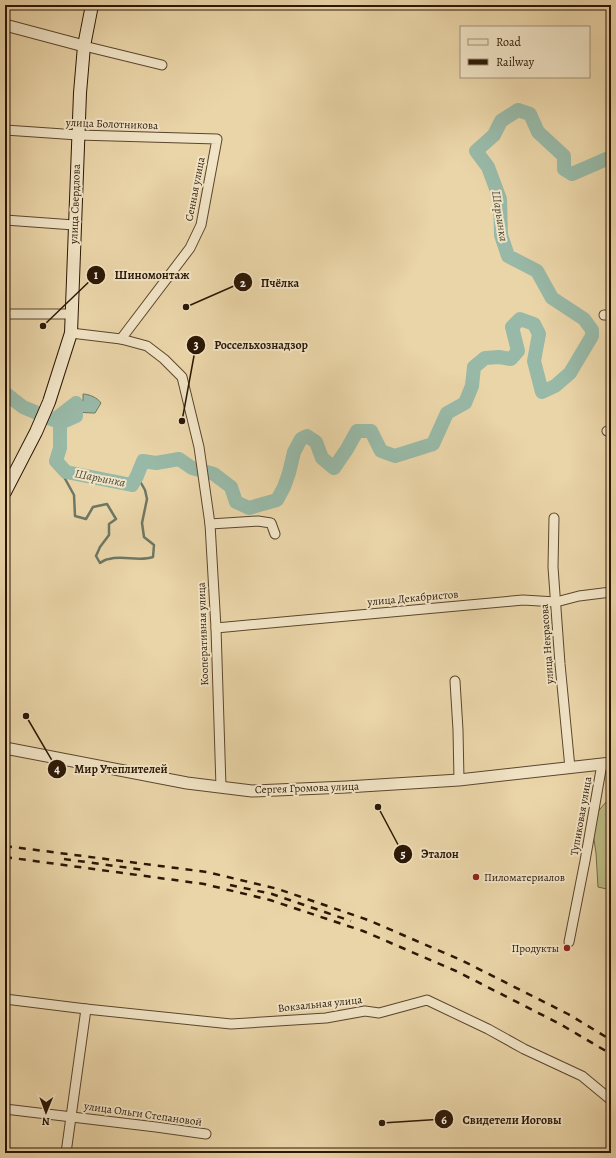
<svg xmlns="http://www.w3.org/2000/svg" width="616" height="1158" font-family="Alegreya,serif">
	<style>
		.green { fill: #bcbc84; stroke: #746a44 }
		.water { fill: #98b9a7; stroke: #6c7866 }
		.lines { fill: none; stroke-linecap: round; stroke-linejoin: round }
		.stream { stroke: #6c7866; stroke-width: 2.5 }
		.river { stroke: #98b9a7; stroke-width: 14 }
		.minor-casing { stroke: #5b462d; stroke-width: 11 }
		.tertiary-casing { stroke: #5b462d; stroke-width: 13 }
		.secondary-casing { stroke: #2b1704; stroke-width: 14 }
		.minor { stroke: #f1e4c6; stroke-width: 9 }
		.tertiary { stroke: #f1e4c6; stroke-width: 11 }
		.secondary { stroke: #f1e4c6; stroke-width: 12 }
		.rail { stroke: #2b1704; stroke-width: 2.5; stroke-dasharray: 7 7; stroke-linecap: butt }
		.poi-dot { fill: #8f2418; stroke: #f1e4c6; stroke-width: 1.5 }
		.labels { text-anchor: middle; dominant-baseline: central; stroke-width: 4; stroke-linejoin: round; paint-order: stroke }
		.street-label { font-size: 11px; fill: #2b1704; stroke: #f1e4c6 }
		.poi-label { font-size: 11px; fill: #2b1704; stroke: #f1e4c6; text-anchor: start }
		.water-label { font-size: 12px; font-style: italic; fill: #4c4835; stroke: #f1e4c6 }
		.leader { fill: none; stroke: #2b1704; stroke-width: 1.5 }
		.callout-dot { fill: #2b1704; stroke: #f1e4c6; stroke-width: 1.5 }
		.mark-label { font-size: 12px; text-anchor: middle; font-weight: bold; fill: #fff }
		.callout-label { font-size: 12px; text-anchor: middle; font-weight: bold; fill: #2b1704; stroke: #f1e4c6; stroke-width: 4; stroke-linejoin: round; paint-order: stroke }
	</style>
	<rect width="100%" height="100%" fill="#ead5a8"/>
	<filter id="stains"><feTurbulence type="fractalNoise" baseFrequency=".005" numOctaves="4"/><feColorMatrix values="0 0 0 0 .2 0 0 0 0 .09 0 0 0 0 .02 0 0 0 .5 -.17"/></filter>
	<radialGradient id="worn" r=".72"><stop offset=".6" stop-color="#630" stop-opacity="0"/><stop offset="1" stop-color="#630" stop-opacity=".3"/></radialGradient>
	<polygon class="green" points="607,801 611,801 611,876 610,884 611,884 611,890 598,887 596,853 593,833 595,817 600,809"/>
	<path class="water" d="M 83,394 C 89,394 98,398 101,403 L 95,413 L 93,413 L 74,412 L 73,407 L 77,401 L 83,401 Z"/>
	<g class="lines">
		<path class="stream" d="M 56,461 L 58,466 L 74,495 L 75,516 L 86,519 L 93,507 L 107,504 L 116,519 L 109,524 L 109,535 L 100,547 L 96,556 L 100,563 C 103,561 106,559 109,559 C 123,555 139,562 153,557 L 154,545 L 144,537 L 142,523 L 147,499 L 145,490 L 137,476"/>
		<polyline class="river" points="5,393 23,407 54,420 76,403 76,416 60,423 60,448 56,461 66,472 132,485 137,476 143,461 156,463 179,459 192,468 214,474 231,487 236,502 249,508 277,500 284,487 289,473 294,452 301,439 307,436 316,442 322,458 334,468 347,449 357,431 371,431 381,451 395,456 433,444 447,413 465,403 472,386 474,367 485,358 499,357 511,359 518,351 512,327 520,319 534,324 539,334 534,361 542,392 555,386 570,373 592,336 592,330 584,319 552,298 537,271 508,256 501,235 500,199 488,167 476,151 494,135 501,121 518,110 530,114 538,132 564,156 564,169 572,174 611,157"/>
		<g class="minor-casing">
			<g id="minor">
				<polyline points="84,46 162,65"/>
				<polyline points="5,130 78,135 217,139 201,225 190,248 121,339"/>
				<polyline points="5,220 74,225"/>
				<polyline points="5,314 70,314"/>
				<polyline points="604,315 611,315"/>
				<polyline points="71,333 121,339 147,346 164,359 182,377 199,447 210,524 216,628 221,787"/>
				<polyline points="607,431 611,430"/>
				<polyline points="554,518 553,567 560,664 570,768"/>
				<polyline points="210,524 258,521 271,523 275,534"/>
				<polyline points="216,628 523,600 556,602 579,596 611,592"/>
				<polyline points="455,681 458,730 459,780"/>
				<polyline points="569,942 585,861 602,764"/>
				<polyline points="5,999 86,1009 231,1024 326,1018 365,1011 379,1013 427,1000 488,1029 524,1049 582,1076 611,1100"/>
				<polyline points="5,1109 156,1127 206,1134"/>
				<polyline points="66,1153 86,1009"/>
			</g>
		</g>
		<g class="tertiary-casing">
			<g id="tertiary">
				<polyline points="5,25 84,46"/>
				<polyline points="5,748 187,783 252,791 346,787 459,780 611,763"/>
			</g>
		</g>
		<g class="secondary-casing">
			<polyline id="secondary" points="5,492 36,432 49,402 71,333 80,93 84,46 92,5"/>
		</g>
		<use href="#minor" class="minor"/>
		<use href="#tertiary" class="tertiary"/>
		<use href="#secondary" class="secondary"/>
		<g class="rail">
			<polyline points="5,846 207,872 278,889 368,920 461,960 568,1014 611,1040"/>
			<polyline points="5,857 204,884 270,900 363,931 456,971 560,1024 611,1054"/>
			<polyline points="64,859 144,870"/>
			<polyline points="230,885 272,894 351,921"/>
		</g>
	</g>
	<g class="poi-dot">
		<circle cx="476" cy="877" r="4"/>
		<circle cx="567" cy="948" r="4"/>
	</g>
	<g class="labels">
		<g class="street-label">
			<text transform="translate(112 124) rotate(2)">улица Болотникова</text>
			<text transform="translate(195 189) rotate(-79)">Сенная улица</text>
			<text transform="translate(75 204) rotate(-88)">улица Свердлова</text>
			<text transform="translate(413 598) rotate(-5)">улица Декабристов</text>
			<text transform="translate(203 634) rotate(-92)">Кооперативная улица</text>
			<text transform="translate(547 644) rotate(-94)">улица Некрасова</text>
			<text transform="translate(307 788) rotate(-2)">Сергея Громова улица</text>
			<text transform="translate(581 816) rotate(-80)">Тупиковая улица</text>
			<text transform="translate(320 1004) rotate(-6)">Вокзальная улица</text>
			<text transform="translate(143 1114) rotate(8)">улица Ольги Степановой</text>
		</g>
		<g class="poi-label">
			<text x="484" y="877">Пиломатериалов</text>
			<text x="559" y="948" text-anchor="end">Продукты</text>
		</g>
		<g class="water-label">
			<text transform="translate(500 216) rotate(81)">Шарьинка</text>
			<text transform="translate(100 478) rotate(11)">Шарьинка</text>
		</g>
	</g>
	<path class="leader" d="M43 326L96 275M186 307L243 282M182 421L196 345M26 716L57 769M378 807L403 854M382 1123L444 1119"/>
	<g class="callout-dot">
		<circle cx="43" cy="326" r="4"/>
		<circle cx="186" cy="307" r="4"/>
		<circle cx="182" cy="421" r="4"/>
		<circle cx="26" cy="716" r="4"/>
		<circle cx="378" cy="807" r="4"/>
		<circle cx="382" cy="1123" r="4"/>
		<circle cx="96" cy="275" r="10"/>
		<circle cx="243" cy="282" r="10"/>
		<circle cx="196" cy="345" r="10"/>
		<circle cx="57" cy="769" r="10"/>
		<circle cx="403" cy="854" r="10"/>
		<circle cx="444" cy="1119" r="10"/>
	</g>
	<g class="mark-label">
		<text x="96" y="279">1</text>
		<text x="243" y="287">2</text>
		<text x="196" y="349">3</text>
		<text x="57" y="773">4</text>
		<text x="403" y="858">5</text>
		<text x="444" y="1124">6</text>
	</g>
	<g class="callout-label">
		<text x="152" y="279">Шиномонтаж</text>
		<text x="280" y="287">Пчёлка</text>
		<text x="261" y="349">Россельхознадзор</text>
		<text x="121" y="773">Мир Утеплителей</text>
		<text x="440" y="858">Эталон</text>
		<text x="512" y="1124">Свидетели Иоговы</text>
	</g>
	<rect width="616" height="1158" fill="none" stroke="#ead5a8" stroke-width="20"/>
	<rect x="6" y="6" width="604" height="1146" fill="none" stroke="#2b1704" stroke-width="2"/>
	<rect x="10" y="10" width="596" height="1138" fill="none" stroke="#2b1704"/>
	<rect x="460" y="26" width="130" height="52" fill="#f1e4c6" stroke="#a29278"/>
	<rect x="468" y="39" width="20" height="6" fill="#f1e4c6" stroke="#a29278"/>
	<text x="496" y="46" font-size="12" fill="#2b1704">Road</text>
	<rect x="468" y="59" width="20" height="6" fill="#2b1704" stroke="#a29278"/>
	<text x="496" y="66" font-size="12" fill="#2b1704">Railway</text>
	<g transform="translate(46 1112) rotate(181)" stroke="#f1e4c6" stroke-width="3" paint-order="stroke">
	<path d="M0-3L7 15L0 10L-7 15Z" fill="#2b1704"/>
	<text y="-6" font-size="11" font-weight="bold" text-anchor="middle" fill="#2b1704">N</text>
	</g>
	<rect width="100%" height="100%" filter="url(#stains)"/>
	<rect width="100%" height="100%" fill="url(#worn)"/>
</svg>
